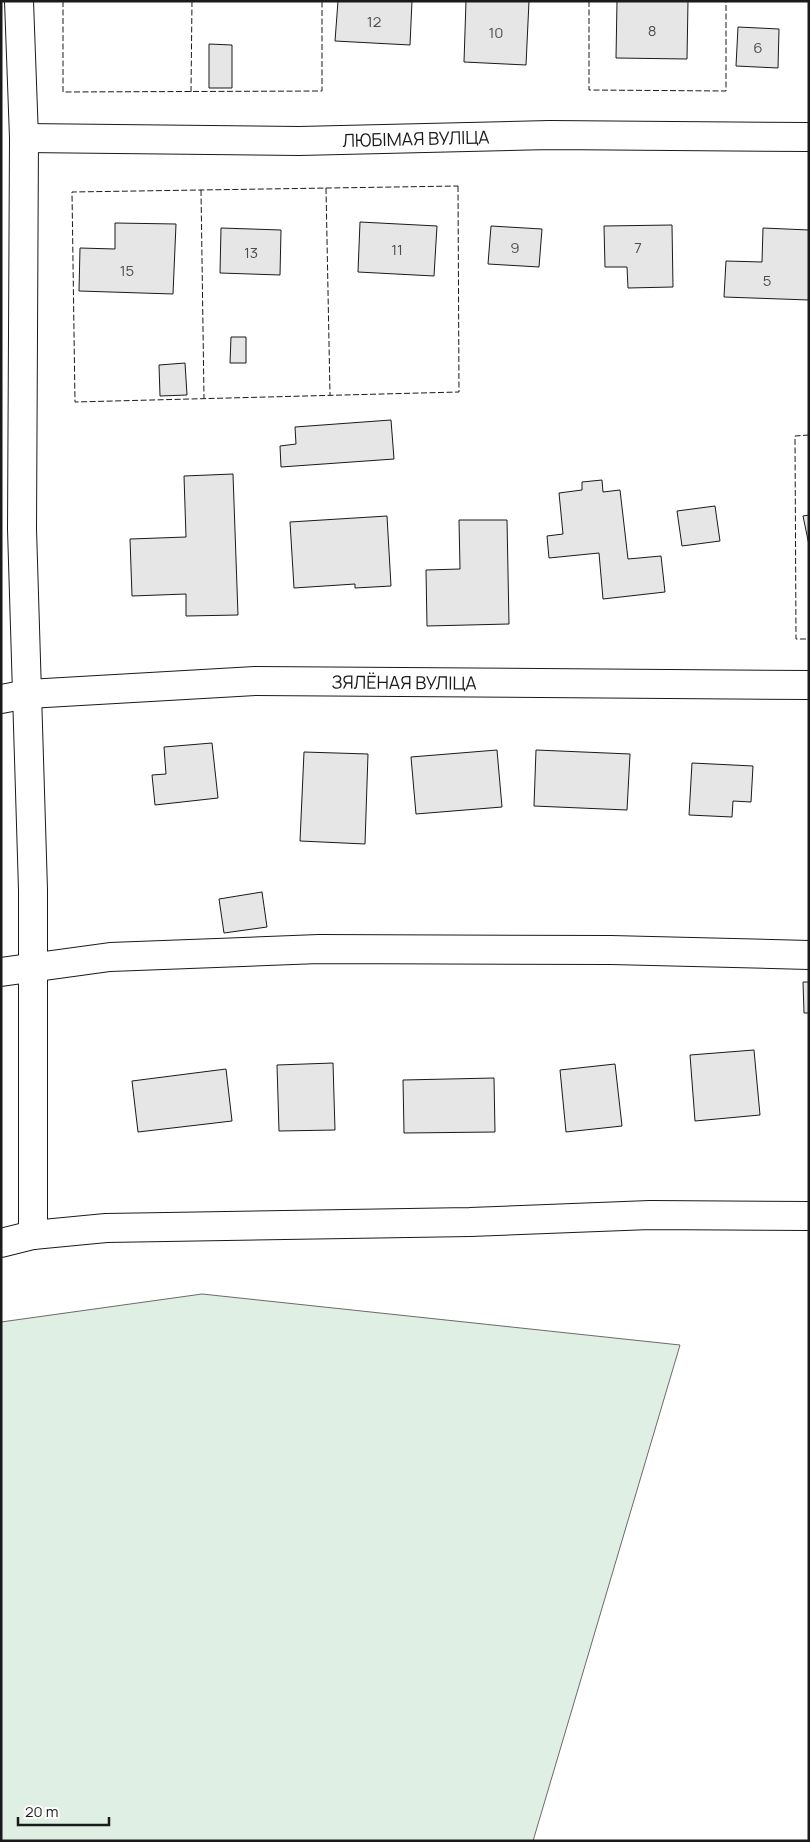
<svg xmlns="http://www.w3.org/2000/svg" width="810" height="1842" font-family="Manrope,sans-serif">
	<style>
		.green { fill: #e0efe3; stroke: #6a6a6a }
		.building { fill: #e6e6e6; stroke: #1a1a1a }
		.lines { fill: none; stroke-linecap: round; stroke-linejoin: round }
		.minor-casing { stroke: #1a1a1a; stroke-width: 30 }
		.minor { stroke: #fff; stroke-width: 28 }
		.fence { stroke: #1a1a1a; stroke-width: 1; stroke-dasharray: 6 2.5; stroke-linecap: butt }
		.labels { text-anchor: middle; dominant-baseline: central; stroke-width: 4; stroke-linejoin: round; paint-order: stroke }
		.number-label { font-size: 15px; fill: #4d4d4d }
		.street-label { font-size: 18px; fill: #1a1a1a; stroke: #fff }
	</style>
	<rect width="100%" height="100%" fill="#fff"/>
	<polygon class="green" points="202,1294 680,1345 533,1841 1,1841 1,1322"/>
	<g class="building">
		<polygon points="338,1 412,1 410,45 335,41"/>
		<polygon points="466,1 529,1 526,65 464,62"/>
		<polygon points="617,1 688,1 687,59 616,58"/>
		<polygon points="738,27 779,29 778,68 736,66"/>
		<polygon points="209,44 232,45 232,88 209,88"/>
		<polygon points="360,222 437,226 434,276 358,272"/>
		<polygon points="115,223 176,224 173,294 79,291 80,248 115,249"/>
		<polygon points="672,225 673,287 628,288 627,267 605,267 604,226"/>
		<polygon points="491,226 542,229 539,267 488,264"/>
		<polygon points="221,228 281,230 280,275 220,273"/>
		<polygon points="763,228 809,230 809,300 724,297 726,261 762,262"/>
		<polygon points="231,337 246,337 246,363 230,363"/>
		<polygon points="185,363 187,395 160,396 159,365"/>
		<polygon points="391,420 394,459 281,467 280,446 296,444 295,427"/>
		<polygon points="233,474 238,615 186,616 186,594 132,596 130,539 186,537 184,476"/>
		<polygon points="602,480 603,492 620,490 628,559 661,556 665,592 603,599 599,553 549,558 547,536 563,534 559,493 582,490 582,482"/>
		<polygon points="715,506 720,541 682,546 677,511"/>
		<polygon points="809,515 809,545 803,516"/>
		<polygon points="387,516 391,586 355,588 355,584 294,588 290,522"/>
		<polygon points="459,520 507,520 509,624 427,626 426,570 460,569"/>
		<polygon points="212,743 218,798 155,805 152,775 166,774 164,747"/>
		<polygon points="497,750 502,807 416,814 411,757"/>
		<polygon points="536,750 630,754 627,810 534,806"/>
		<polygon points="304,752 368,754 365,844 300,841"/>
		<polygon points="692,763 753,766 751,802 733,801 732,817 689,815"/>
		<polygon points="262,892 267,927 224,933 219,899"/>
		<polygon points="803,982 809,982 809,1013 804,1013"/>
		<polygon points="754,1050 760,1115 695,1121 690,1055"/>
		<polygon points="333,1063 335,1130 279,1131 277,1065"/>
		<polygon points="615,1064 622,1126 566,1132 560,1070"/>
		<polygon points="226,1069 232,1121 138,1132 132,1081"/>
		<polygon points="494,1078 495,1132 404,1133 403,1080"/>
	</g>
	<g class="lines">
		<g class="minor-casing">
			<g id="minor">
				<polyline points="19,1 24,138 22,529 33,890 33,1235"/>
				<path id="s1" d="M 24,138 L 299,141 L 550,135 L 809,137"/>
				<path id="s2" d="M 1,699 L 28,694 L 255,681 L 809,685"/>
				<polyline points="1,972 110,957 319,949 611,950 809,955"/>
				<polyline points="1,1243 33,1235 106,1228 470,1222 650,1215 809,1216"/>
			</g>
		</g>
		<use href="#minor" class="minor"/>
		<g class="fence">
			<polyline points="63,1 63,92 322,91 322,1"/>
			<polyline points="589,1 589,90 726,91 726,1"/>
			<polyline points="191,92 192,1"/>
			<polygon points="458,186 459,392 75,402 72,192"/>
			<polyline points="326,188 330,395"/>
			<polyline points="201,190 204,398"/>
			<polyline points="809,435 795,436 796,639 809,639"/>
		</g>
	</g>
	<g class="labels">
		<g class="number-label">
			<text x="374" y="21">12</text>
			<text x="652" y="30">8</text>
			<text x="496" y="32">10</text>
			<text x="758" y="47">6</text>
			<text x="515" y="247">9</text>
			<text x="638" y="247">7</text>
			<text x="397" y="249">11</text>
			<text x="251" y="252">13</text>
			<text x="127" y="270">15</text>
			<text x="767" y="280">5</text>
		</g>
		<g class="street-label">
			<text stroke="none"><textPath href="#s1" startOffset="392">ЛЮБІМАЯ ВУЛІЦА</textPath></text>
			<text stroke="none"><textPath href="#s2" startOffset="404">ЗЯЛЁНАЯ ВУЛІЦА</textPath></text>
		</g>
	</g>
	<rect width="810" height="1842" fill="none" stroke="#1a1a1a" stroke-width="5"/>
	<path d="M18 1817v8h91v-8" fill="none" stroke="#1a1a1a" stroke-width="2.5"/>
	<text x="25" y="1817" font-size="15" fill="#1a1a1a" stroke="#ffffff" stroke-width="4" paint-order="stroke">20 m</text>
</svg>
